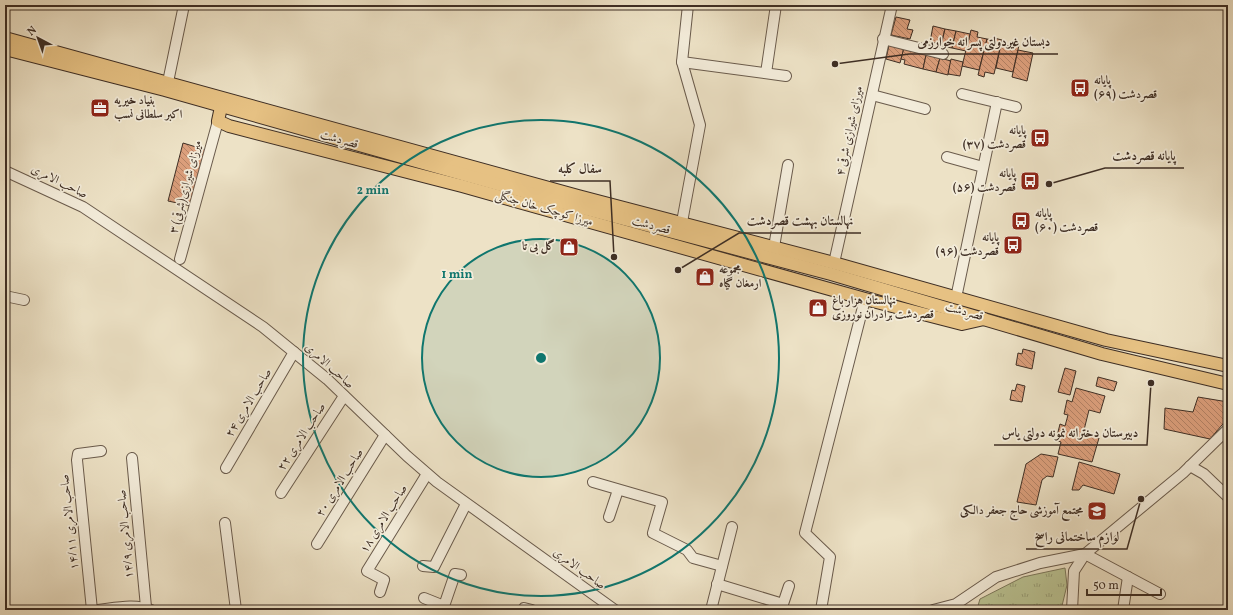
<svg xmlns="http://www.w3.org/2000/svg" width="1233" height="615" font-family="Vollkorn,Amiri,serif">
	<style>
		.grass { fill: url(#grass-tufts); stroke: #7c785c }
		.building { fill: url(#building-back-hatch); stroke: #3e2e24 }
		.lines { fill: none; stroke-linecap: round; stroke-linejoin: round }
		.minor-casing { stroke: #6a5b4c; stroke-width: 12 }
		.major-casing { stroke: #3e2e24; stroke-width: 14 }
		.minor { stroke: #f3ecda; stroke-width: 10 }
		.major { stroke: #e6c183; stroke-width: 12 }
		.ring { fill: none; stroke: #0f766e; stroke-width: 2 }
		.labels { text-anchor: middle; dominant-baseline: central; stroke-width: 3.5; stroke-linejoin: round; paint-order: stroke }
		.poi-label { font-size: 12px; font-weight: bold; fill: #3e2e24; stroke: #f3ecda; text-anchor: start }
		.street-label { font-size: 12px; fill: #3e2e24; stroke: #f3ecda }
		.centre { fill: #0f766e; stroke: #f3ecda; stroke-width: 2 }
		.ring-label { font-size: 12px; text-anchor: middle; font-weight: bold; fill: #0f766e; stroke: #f3ecda; stroke-width: 3.5; stroke-linejoin: round; paint-order: stroke }
		.leader { fill: none; stroke: #3e2e24; stroke-width: 1.5 }
		.callout-dot { fill: #3e2e24; stroke: #f3ecda; stroke-width: 1.5 }
		.callout-label { font-size: 13px; text-anchor: middle; font-weight: bold; fill: #3e2e24; stroke: #f3ecda; stroke-width: 3.5; stroke-linejoin: round; paint-order: stroke }
	</style>
	<defs>
		<pattern id="grass-tufts" width="24" height="20" patternUnits="userSpaceOnUse"><rect width="24" height="20" fill="#bac393"/><path d="M3 7l-1-3M5 7V3M7 7l1-3M15 17l-1-3M17 17v-4M19 17l1-3" fill="none" stroke="#999f78"/></pattern>
		<pattern id="building-back-hatch" width="6" height="6" patternUnits="userSpaceOnUse"><rect width="6" height="6" fill="#dc9f7c"/><path d="M-1 5l2 2M0 0l6 6M5-1l2 2" fill="none" stroke="#b48265"/></pattern>
	</defs>
	<rect width="100%" height="100%" fill="#ede2c6"/>
	<filter id="stains"><feTurbulence type="fractalNoise" baseFrequency=".005" numOctaves="4"/><feColorMatrix values="0 0 0 0 .2 0 0 0 0 .09 0 0 0 0 .02 0 0 0 .5 -.17"/></filter>
	<radialGradient id="worn" r=".72"><stop offset=".6" stop-color="#630" stop-opacity="0"/><stop offset="1" stop-color="#630" stop-opacity=".3"/></radialGradient>
	<polygon class="grass" points="1065,568 1067,585 1061,610 977,609 980,599 1023,577"/>
	<g class="building">
		<polygon points="896,17 910,20 907,29 913,30 910,39 891,35"/>
		<polygon points="933,26 945,29 941,44 930,42"/>
		<polygon points="945,29 956,31 952,48 941,46"/>
		<polygon points="971,30 978,32 977,37 987,39 979,70 962,66"/>
		<polygon points="956,31 970,34 966,51 952,48"/>
		<polygon points="994,38 1002,40 994,74 985,72 984,77 978,75 987,39 993,40"/>
		<polygon points="1011,43 1019,45 1013,72 996,68 1001,44 1010,46"/>
		<polygon points="889,45 904,48 900,63 886,59"/>
		<polygon points="904,48 926,55 923,69 904,64 905,60 901,59"/>
		<polygon points="1018,50 1033,53 1027,81 1012,77"/>
		<polygon points="926,55 940,58 936,72 923,69"/>
		<polygon points="940,58 951,61 948,75 936,72"/>
		<polygon points="951,59 963,62 960,76 948,74"/>
		<polygon points="183,143 206,150 191,206 168,201"/>
		<polygon points="1023,349 1035,352 1032,369 1016,365 1018,353 1022,354"/>
		<polygon points="1065,368 1076,371 1070,395 1058,392"/>
		<polygon points="1098,377 1117,382 1114,391 1096,386"/>
		<polygon points="1017,384 1025,386 1022,402 1010,400 1012,390 1015,391"/>
		<polygon points="1076,388 1105,396 1100,413 1089,410 1083,434 1099,438 1092,462 1058,454 1061,442 1056,440 1060,424 1065,426 1068,415 1064,414 1067,400 1072,402"/>
		<polygon points="1198,397 1228,402 1228,418 1210,439 1164,429 1165,408 1193,412"/>
		<polygon points="1041,454 1058,457 1053,477 1047,476 1042,480 1036,505 1017,502 1026,464"/>
		<polygon points="1079,462 1120,474 1114,494 1083,485 1079,490 1072,490"/>
	</g>
	<g class="lines">
		<g class="minor-casing">
			<g id="minor">
				<polyline points="883,39 943,54"/>
				<polyline points="682,62 786,76"/>
				<polyline points="766,73 776,5"/>
				<polyline points="168,82 184,5"/>
				<polyline points="962,94 1016,107"/>
				<polyline points="872,95 925,109"/>
				<polyline points="947,157 983,167"/>
				<polyline points="5,171 83,207 263,327 327,379 407,456 437,482 615,610"/>
				<polyline points="682,222 700,125 682,62 688,5"/>
				<polyline points="774,247 788,165"/>
				<polyline points="180,259 218,121"/>
				<polyline points="834,263 892,5"/>
				<polyline points="5,296 24,300"/>
				<polyline points="956,298 997,102"/>
				<polyline points="132,458 146,607"/>
				<polyline points="1190,466 1204,474 1228,497"/>
				<polyline points="226,468 294,352"/>
				<polyline points="593,482 662,502 653,533 687,550 693,558 722,566"/>
				<polyline points="281,493 344,396"/>
				<polyline points="609,517 618,490"/>
				<polyline points="225,523 236,610"/>
				<polyline points="317,544 385,435"/>
				<polyline points="423,566 434,567 466,504"/>
				<polyline points="717,584 783,604"/>
				<polyline points="380,592 384,580 367,571 427,474"/>
				<polyline points="424,598 444,606"/>
				<polyline points="92,610 77,460 78,454 101,451"/>
				<path d="M 98,610 C 115,608 135,603 151,610"/>
				<polyline points="438,610 444,606 455,574 461,575"/>
				<polyline points="523,610 524,608 532,610"/>
				<polyline points="711,610 732,527"/>
				<polyline points="781,610 789,586"/>
				<polyline points="821,610 830,557 805,533 865,299"/>
				<polyline points="933,610 956,604 996,577 1040,563 1085,554 1183,473 1228,429"/>
				<polyline points="1072,610 1074,571 1085,554 1160,594"/>
				<polyline points="1123,610 1128,577"/>
			</g>
		</g>
		<g class="major-casing">
			<g id="major">
				<polyline points="5,38 578,196 834,263 1106,340 1228,366"/>
				<polyline points="5,49 165,90 575,206 831,274 1102,354 1228,384"/>
				<polyline points="221,107 218,121 229,126 462,186 865,299 962,324 984,319"/>
			</g>
		</g>
		<use href="#minor" class="minor"/>
		<use href="#major" class="major"/>
	</g>
	<circle cx="541" cy="358" r="119" fill="#0f766e" fill-opacity=".12"/>
	<g class="ring">
		<circle cx="541" cy="358" r="119"/>
		<circle cx="541" cy="358" r="238"/>
	</g>
	<defs>
		<g id="bus-square" transform="scale(1)"><rect x="-9" y="-9" width="18" height="18" rx="4" fill="#8f2418" stroke="#f3ecda"/><path d="M-5-6H5V4H4V6H2V4H-2V6H-4V4H-5ZM-3.5-4V0h7V-4ZM-3.5 1.2v1.5H-2V1.2ZM2 1.2v1.5H3.5V1.2Z" fill="#fff"/></g>
		<g id="office-square" transform="scale(1)"><rect x="-9" y="-9" width="18" height="18" rx="4" fill="#8f2418" stroke="#f3ecda"/><path d="M-6-3h4V-5.5h4V-3h4V5H-6ZM-1-4.5V-3h2v-1.5ZM-6 0V1H6V0Z" fill="#fff"/></g>
		<g id="shop-square" transform="scale(1)"><rect x="-9" y="-9" width="18" height="18" rx="4" fill="#8f2418" stroke="#f3ecda"/><path d="M-5-2.5h2.3a2.7 3.5 0 0 1 5.4 0H5L5.5 6h-11ZM-1.5-2.5h3a1.5 2.3 0 0 0-3 0Z" fill="#fff"/></g>
		<g id="school-square" transform="scale(1)"><rect x="-9" y="-9" width="18" height="18" rx="4" fill="#8f2418" stroke="#f3ecda"/><path d="M0-5L7-2L0 1L-7-2ZM-4 1L0 2.5L4 1V4Q0 6-4 4Z" fill="#fff"/></g>
	</defs>
	<g fill-rule="evenodd">
		<use href="#bus-square" x="1080" y="88"/>
		<use href="#office-square" x="100" y="108"/>
		<use href="#bus-square" x="1040" y="138"/>
		<use href="#bus-square" x="1030" y="181"/>
		<use href="#bus-square" x="1021" y="221"/>
		<use href="#bus-square" x="1013" y="245"/>
		<use href="#shop-square" x="569" y="247"/>
		<use href="#shop-square" x="705" y="277"/>
		<use href="#shop-square" x="818" y="308"/>
		<use href="#school-square" x="1097" y="511"/>
	</g>
	<g class="labels">
		<g class="poi-label">
			<text x="1094" y="81">پایانه<tspan x="1094" dy="14">قصردشت (۶۹)</tspan></text>
			<text x="114" y="101">بنیاد خیریه<tspan x="114" dy="14">اکبر سلطانی نسب</tspan></text>
			<text x="1026" y="131" text-anchor="end">پایانه<tspan x="1026" dy="14">قصردشت (۳۷)</tspan></text>
			<text x="1016" y="174" text-anchor="end">پایانه<tspan x="1016" dy="14">قصردشت (۵۶)</tspan></text>
			<text x="1035" y="214">پایانه<tspan x="1035" dy="14">قصردشت (۶۰)</tspan></text>
			<text x="999" y="238" text-anchor="end">پایانه<tspan x="999" dy="14">قصردشت (۹۶)</tspan></text>
			<text x="555" y="247" text-anchor="end">گل بی تا</text>
			<text x="719" y="270">مجموعه<tspan x="719" dy="14">ارمغان گیاه</tspan></text>
			<text x="832" y="301">نهالستان هزار باغ<tspan x="832" dy="14">قصردشت برادران نوروزی</tspan></text>
			<text x="1083" y="511" text-anchor="end">مجتمع آموزشی حاج جعفر دالکی</text>
		</g>
		<g class="street-label">
			<text transform="translate(850 131) rotate(-78)">۴ میرزای شیرازی شرقی</text>
			<text transform="translate(339 140) rotate(16)">قصردشت</text>
			<text transform="translate(59 182) rotate(26)">صاحب الامری</text>
			<text transform="translate(186 187) rotate(-75)">۳ میرزای شیرازی(شرقی)</text>
			<text transform="translate(544 209) rotate(16)">میرزا کوچک خان جنگلی</text>
			<text transform="translate(651 226) rotate(15)">قصردشت</text>
			<text transform="translate(964 312) rotate(16)">قصردشت</text>
			<text transform="translate(329 366) rotate(42)">صاحب الامری</text>
			<text transform="translate(249 403) rotate(-59)">۲۴ صاحب الامری</text>
			<text transform="translate(302 437) rotate(-57)">۲۲ صاحب الامری</text>
			<text transform="translate(340 483) rotate(-58)">۲۰ صاحب الامری</text>
			<text transform="translate(384 519) rotate(-58)">۱۸ صاحب الامری</text>
			<text transform="translate(70 522) rotate(-96)">۱۴/۱۱ صاحب الامری</text>
			<text transform="translate(126 534) rotate(-95)">۱۴/۹ صاحب الامری</text>
			<text transform="translate(579 569) rotate(36)">صاحب الامری</text>
		</g>
	</g>
	<circle cx="541" cy="358" r="6" class="centre"/>
	<g class="ring-label">
		<text x="373" y="194">2 min</text>
		<text x="457" y="278">1 min</text>
	</g>
	<path class="leader" d="M835 64L909 54H1058M1049 184L1105 168H1184M614 257L610 181H550M678 270L739 233H861M1151 383L1147 445H994M1141 499L1127 549H1026"/>
	<g class="callout-dot">
		<circle cx="835" cy="64" r="4"/>
		<circle cx="1049" cy="184" r="4"/>
		<circle cx="614" cy="257" r="4"/>
		<circle cx="678" cy="270" r="4"/>
		<circle cx="1151" cy="383" r="4"/>
		<circle cx="1141" cy="499" r="4"/>
	</g>
	<g class="callout-label">
		<text x="984" y="46">دبستان غیردولتی پسرانه خوارزمی</text>
		<text x="1144" y="160">پایانه قصردشت</text>
		<text x="580" y="173">سفال کلبه</text>
		<text x="800" y="225">نهالستان بهشت قصردشت</text>
		<text x="1070" y="437">دبیرستان دخترانه نمونه دولتی یاس</text>
		<text x="1077" y="541">لوازم ساختمانی راسخ</text>
	</g>
	<rect width="1233" height="615" fill="none" stroke="#ede2c6" stroke-width="20"/>
	<rect x="6" y="6" width="1221" height="603" fill="none" stroke="#3e2e24" stroke-width="2"/>
	<rect x="10" y="10" width="1213" height="595" fill="none" stroke="#3e2e24"/>
	<g transform="translate(38 38) rotate(319)" stroke="#f3ecda" stroke-width="3" paint-order="stroke">
	<path d="M0-3L7 15L0 10L-7 15Z" fill="#3e2e24"/>
	<text y="-6" font-size="11" font-weight="bold" text-anchor="middle" fill="#3e2e24">N</text>
	</g>
	<path d="M1087 589v6h74v-6" fill="none" stroke="#3e2e24" stroke-width="2"/>
	<text x="1093" y="589" font-size="12" fill="#3e2e24" stroke="#f3ecda" stroke-width="3" paint-order="stroke">50 m</text>
	<rect width="100%" height="100%" filter="url(#stains)"/>
	<rect width="100%" height="100%" fill="url(#worn)"/>
</svg>
